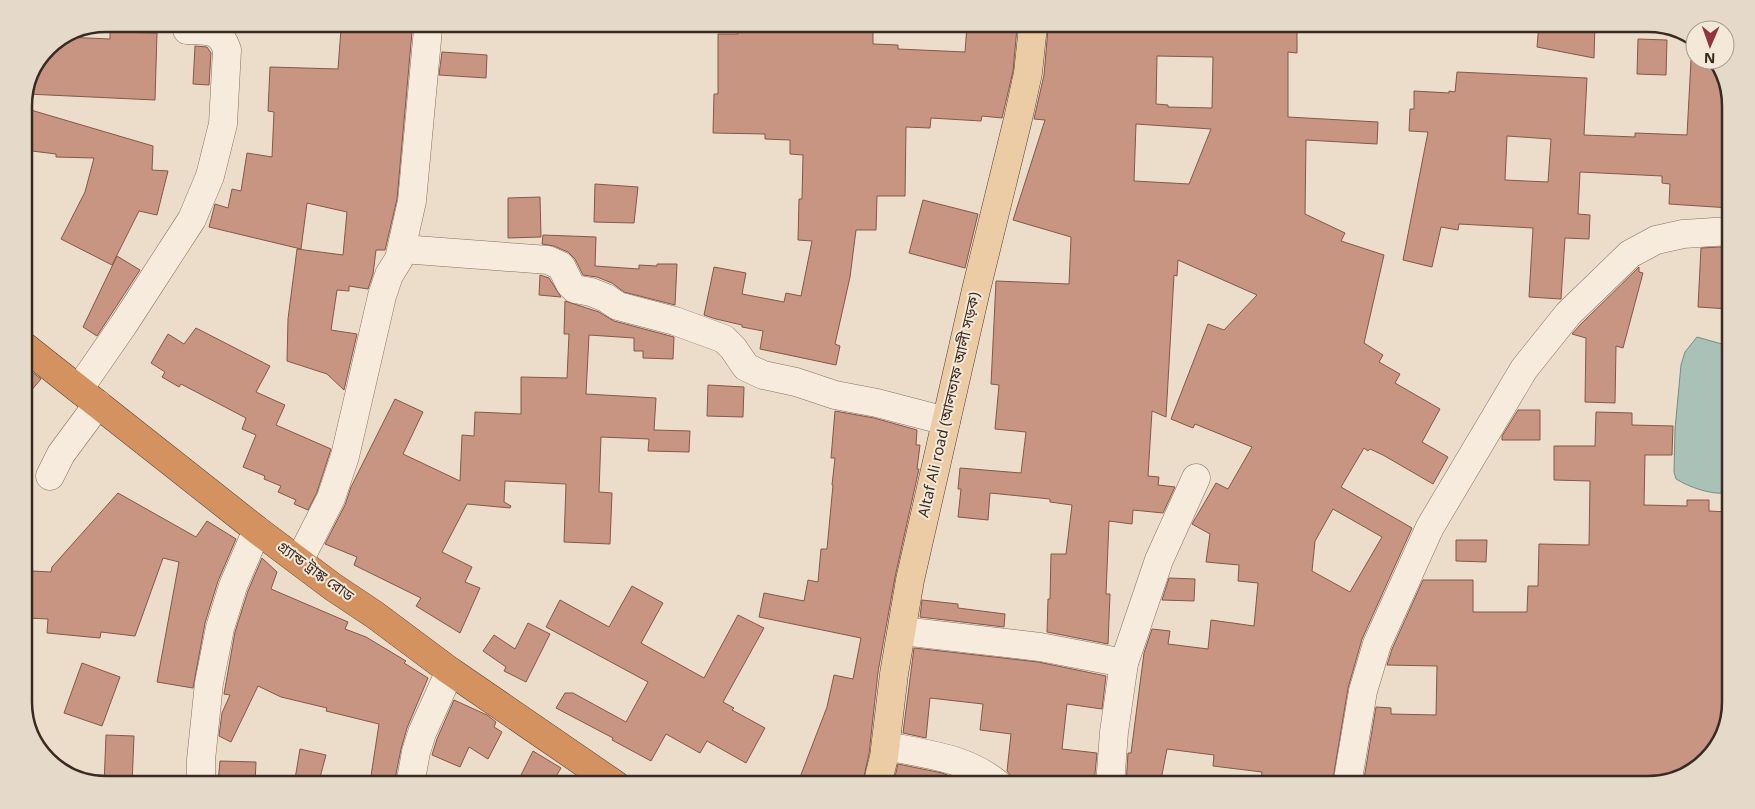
<svg xmlns="http://www.w3.org/2000/svg" width="1755" height="809" font-family="Georgia,'Noto Sans Bengali',serif">
	<style>
		.water { fill: #aac1b7; stroke: #718f83 }
		.building { fill: #c79582; stroke: #855747; fill-rule: evenodd }
		.lines { fill: none; stroke-linecap: round; stroke-linejoin: round }
		.minor-casing { stroke: #876f5f; stroke-width: 29 }
		.major-casing { stroke: #563e33; stroke-width: 29 }
		.highway-casing { stroke: #563e33; stroke-width: 29 }
		.minor { stroke: #f7ebdd; stroke-width: 28 }
		.major { stroke: #eccca5; stroke-width: 28 }
		.highway { stroke: #d49261; stroke-width: 28 }
		.labels { text-anchor: middle; dominant-baseline: central; stroke-width: 4; stroke-linejoin: round; paint-order: stroke }
		.street-label { font-size: 15px; fill: #392a22; stroke: #f4e8d9 }
		.rim { fill: none; stroke: #392a22; stroke-width: 2.5 }
	</style>
	<rect width="100%" height="100%" fill="#ecddca"/>
	<path class="water" d="M 1697,337 L 1729,346 L 1727,493 C 1711,495 1689,487 1676,479 L 1674,472 L 1675,429 L 1681,365 L 1685,352 Z"/>
	<g class="building">
		<polygon points="1539,24 1595,24 1594,58 1537,47"/>
		<path d="M 1297,25 L 1297,53 L 1288,52 L 1288,117 L 1378,122 L 1377,144 L 1306,140 L 1305,214 L 1345,233 L 1341,241 L 1384,255 L 1364,343 L 1383,355 L 1379,362 L 1400,374 L 1395,383 L 1440,409 L 1422,442 L 1448,457 L 1433,484 L 1383,455 L 1370,449 L 1368,451 L 1364,448 L 1341,487 L 1412,528 L 1362,639 L 1348,688 L 1332,785 L 1260,785 L 1262,772 L 1213,766 L 1214,755 L 1167,749 L 1160,785 L 1126,785 L 1128,753 L 1131,753 L 1144,653 L 1152,629 L 1170,631 L 1168,644 L 1208,649 L 1211,620 L 1254,626 L 1258,583 L 1238,581 L 1239,565 L 1206,562 L 1210,534 L 1192,524 L 1216,483 L 1228,489 L 1252,447 L 1195,424 L 1193,428 L 1171,419 L 1208,324 L 1224,330 L 1257,295 L 1178,260 L 1177,276 L 1174,275 L 1166,417 L 1152,411 L 1148,476 L 1159,477 L 1158,485 L 1175,487 L 1163,513 L 1133,510 L 1132,524 L 1109,521 L 1106,594 L 1110,594 L 1108,644 L 1047,632 L 1048,599 L 1050,599 L 1051,554 L 1066,554 L 1072,505 L 1050,502 L 1050,499 L 990,493 L 988,520 L 958,517 L 961,489 L 958,489 L 960,468 L 1021,473 L 1026,432 L 995,429 L 999,385 L 991,384 L 996,281 L 1069,284 L 1071,237 L 1013,220 L 1045,120 L 1034,119 L 1044,75 L 1048,29 L 1052,30 L 1052,26 L 1082,28 L 1082,26 ZM 1157,56 L 1213,57 L 1212,108 L 1168,107 L 1168,105 L 1156,104 ZM 1136,124 L 1211,129 L 1189,184 L 1134,181 ZM 1333,509 L 1382,537 L 1350,592 L 1312,571 L 1315,541 Z"/>
		<polygon points="967,26 1017,28 1013,71 1002,118 982,116 981,121 931,118 930,128 906,127 905,196 877,196 876,230 856,230 850,277 835,344 840,346 836,365 760,349 763,331 742,327 742,325 716,319 704,315 714,267 746,273 742,294 784,302 786,293 801,296 812,241 798,240 799,199 802,199 803,155 790,154 790,140 765,139 765,134 713,133 714,94 718,94 718,34 738,34 738,28 829,27 829,28 873,31 873,44 898,45 898,49 965,52"/>
		<polygon points="341,29 366,29 412,32 397,199 385,250 376,250 373,274 368,289 349,286 349,291 337,290 331,330 357,334 344,390 327,374 287,361 288,319 297,249 343,255 347,212 307,203 301,249 209,227 215,204 228,208 232,189 241,191 247,153 272,157 274,112 268,111 270,67 338,69"/>
		<polygon points="110,32 157,33 155,100 27,94 48,48 65,37 110,39"/>
		<polygon points="1638,39 1667,40 1666,75 1637,74"/>
		<polygon points="195,46 207,47 211,53 209,85 193,84"/>
		<polygon points="442,52 487,55 486,78 439,75"/>
		<path d="M 1691,60 L 1717,60 L 1731,102 L 1730,208 L 1669,204 L 1670,184 L 1662,183 L 1662,176 L 1580,172 L 1578,214 L 1590,215 L 1589,239 L 1565,238 L 1561,299 L 1529,297 L 1533,228 L 1459,224 L 1458,230 L 1441,227 L 1432,267 L 1403,260 L 1428,132 L 1409,131 L 1410,109 L 1414,109 L 1414,91 L 1449,93 L 1449,91 L 1455,92 L 1457,72 L 1587,78 L 1584,135 L 1635,137 L 1635,133 L 1687,135 ZM 1507,136 L 1551,139 L 1548,182 L 1505,180 Z"/>
		<polygon points="24,108 153,146 152,170 168,171 157,215 139,211 112,265 61,239 85,192 94,158 56,157 56,154 24,150"/>
		<polygon points="595,184 638,187 634,223 594,222"/>
		<polygon points="540,197 541,237 508,238 508,198"/>
		<polygon points="923,200 978,214 965,268 909,253"/>
		<polygon points="543,235 596,237 595,266 639,269 639,265 657,266 657,264 677,264 675,305 624,292 612,283 597,277 583,275 575,259 568,252 554,246 542,244"/>
		<polygon points="1720,247 1730,248 1729,309 1698,307 1701,248"/>
		<polygon points="117,256 140,270 97,336 83,327"/>
		<polygon points="1639,267 1639,272 1643,273 1623,348 1616,346 1615,403 1585,402 1586,338 1572,334 1580,325"/>
		<polygon points="540,275 549,278 561,297 539,295"/>
		<polygon points="565,301 599,312 614,321 674,337 673,359 643,358 643,351 634,351 634,338 589,335 586,394 656,398 654,430 690,431 689,452 648,451 649,439 601,437 599,492 612,493 610,544 564,542 566,484 505,481 504,502 511,506 510,508 467,504 442,552 472,567 465,582 480,588 460,633 416,606 421,598 354,565 357,557 325,544 345,505 351,487 395,399 423,412 403,454 460,481 462,435 474,436 475,412 521,414 521,377 567,378 569,334 564,334"/>
		<polygon points="196,328 270,366 256,392 285,405 276,425 331,449 317,492 308,510 294,504 296,500 278,492 281,486 264,479 265,476 243,467 256,435 242,429 246,418 181,384 179,387 162,377 165,372 151,363 168,334 184,344"/>
		<polygon points="24,366 41,379 24,399"/>
		<polygon points="708,385 744,387 743,417 707,416"/>
		<polygon points="1518,410 1540,410 1540,440 1502,440 1502,436"/>
		<polygon points="835,411 874,418 917,430 916,445 920,445 917,469 919,469 895,577 878,672 869,754 862,785 797,785 827,707 834,675 853,679 861,638 759,617 764,593 804,601 808,580 818,582 821,549 827,549 833,485 832,485 835,458 831,458"/>
		<polygon points="1596,412 1632,413 1632,425 1673,426 1672,455 1645,455 1644,505 1687,506 1687,500 1709,500 1709,511 1727,512 1725,734 1695,771 1648,785 1587,785 1587,780 1487,778 1487,785 1363,785 1376,707 1391,708 1391,714 1436,715 1437,666 1387,665 1392,649 1423,580 1473,580 1473,612 1527,612 1528,586 1538,586 1539,544 1589,545 1590,481 1554,480 1554,446 1595,446"/>
		<polygon points="118,493 196,537 207,521 236,539 218,581 205,623 193,688 157,682 179,562 163,558 135,636 101,632 100,638 47,633 48,619 29,618 32,571 51,572 52,567"/>
		<polygon points="1456,540 1487,540 1486,562 1456,561"/>
		<polygon points="262,558 277,572 271,589 348,622 345,629 366,637 406,661 404,663 428,678 407,728 401,749 395,779 371,776 379,724 326,711 327,708 281,697 258,686 231,742 219,736 222,713 230,695 224,694 235,632 248,591"/>
		<polygon points="1169,578 1195,579 1194,601 1162,600"/>
		<polygon points="632,586 663,603 641,643 704,678 738,615 764,628 723,702 734,708 732,710 765,728 746,763 707,741 700,753 666,734 651,761 612,740 613,738 556,708 565,693 573,693 626,722 648,682 546,627 560,600 609,627"/>
		<polygon points="922,600 958,604 958,608 1005,614 1004,627 920,617"/>
		<polygon points="528,623 550,634 526,682 504,671 506,667 483,651 494,635 515,649"/>
		<polygon points="914,648 1038,662 1106,676 1102,709 1067,704 1062,749 1097,753 1094,784 1058,780 1058,785 1014,785 1013,778 1007,771 1011,734 980,730 983,704 930,698 926,738 903,733"/>
		<polygon points="82,663 120,677 102,726 64,713"/>
		<polygon points="454,700 487,715 496,722 494,727 502,732 488,759 469,747 460,767 432,755 437,739"/>
		<polygon points="106,735 134,736 132,785 104,785"/>
		<polygon points="300,749 326,755 318,785 294,785"/>
		<polygon points="533,751 561,768 551,785 516,785"/>
		<polygon points="220,761 256,762 255,783 218,782"/>
		<polygon points="898,764 942,773 972,785 893,785"/>
	</g>
	<g class="lines">
		<g class="minor-casing">
			<g id="minor">
				<polyline points="402,249 548,260 561,266 570,284 575,289 591,292 606,298 618,306 675,321 724,339 733,348 746,367 763,375 796,382 835,395 877,403 946,421"/>
				<path d="M 79,389 L 124,324 L 192,219 L 210,176 L 223,124 L 227,50 C 220,28 207,31 187,30"/>
				<polyline points="50,476 61,454 98,404"/>
				<polyline points="299,561 331,498 345,456 382,296 389,275 399,259 412,201 428,29"/>
				<polyline points="902,631 1040,647 1124,663"/>
				<path d="M 886,746 C 926,754 968,758 999,785"/>
				<polyline points="201,785 201,760 209,683 220,628 233,586 257,530"/>
				<polyline points="410,785 416,752 422,733 450,671"/>
				<polyline points="1110,785 1114,732 1124,663 1159,560 1196,478"/>
				<polyline points="1347,785 1363,691 1377,644 1430,527 1524,369 1568,314 1630,254 1656,240 1683,234 1730,231"/>
			</g>
		</g>
		<g class="major-casing">
			<polyline id="major" points="877,785 884,757 894,674 910,580 976,290 1018,119 1028,73 1033,26"/>
		</g>
		<g class="highway-casing">
			<polyline id="highway" points="24,346 257,530 333,587 375,615 450,671 616,785"/>
		</g>
		<use href="#minor" class="minor"/>
		<use href="#major" class="major"/>
		<use href="#highway" class="highway"/>
	</g>
	<g class="labels">
		<g class="street-label">
			<text transform="translate(950 405) rotate(-77)">Altaf Ali road (আলতাফ আলী সড়ক)</text>
			<text transform="translate(315 572) rotate(36)">গ্র্যান্ড ট্রাঙ্ক রোড</text>
		</g>
	</g>
	<path d="M0 0H1755V809H0ZM106 32H1648A74 74 0 0 1 1722 106V702A74 74 0 0 1 1648 776H106A74 74 0 0 1 32 702V106A74 74 0 0 1 106 32Z" fill="#e5d9ca" fill-rule="evenodd"/>
	<path class="rim" d="M106 32H1648A74 74 0 0 1 1722 106V702A74 74 0 0 1 1648 776H106A74 74 0 0 1 32 702V106A74 74 0 0 1 106 32Z"/>
	<g transform="translate(1710 45) rotate(182)"><circle r="24" fill="#f4e8d9" stroke="#a99c90"/>
	<path d="M0-4L9 19L0 12L-9 19Z" fill="#923341"/>
	<text y="-8" font-size="14" font-weight="bold" text-anchor="middle" fill="#392a22">N</text>
	</g>
</svg>
